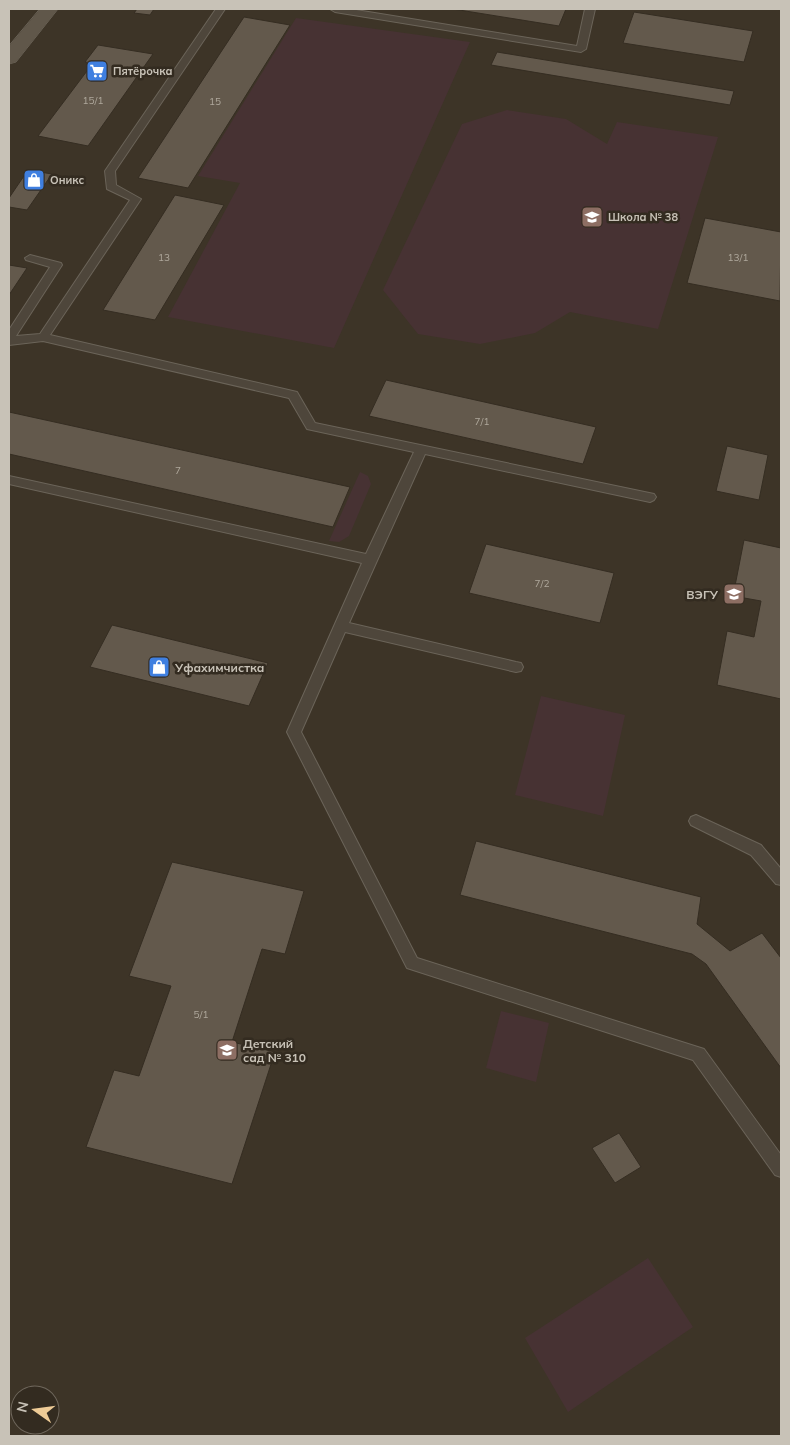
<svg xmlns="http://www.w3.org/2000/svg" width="790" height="1445" font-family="Mulish,sans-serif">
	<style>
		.green { fill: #473233 }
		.building { fill: #63594c; stroke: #352d22 }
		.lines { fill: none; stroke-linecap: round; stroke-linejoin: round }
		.lane-casing { stroke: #6b6459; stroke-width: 2 }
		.secondary-casing { stroke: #6b6459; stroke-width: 1 }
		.lane { fill: #4e463b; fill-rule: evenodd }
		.secondary { fill: #60574a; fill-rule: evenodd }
		.labels { text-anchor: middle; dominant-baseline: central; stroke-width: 5; stroke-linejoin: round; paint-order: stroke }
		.number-label { font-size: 10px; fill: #afa89c }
		.far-poi-label { font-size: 11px; font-weight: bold; fill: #c8c2b7; stroke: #332b20; text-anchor: start }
		.poi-label { font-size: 12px; font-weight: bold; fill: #c8c2b7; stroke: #332b20; text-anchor: start }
	</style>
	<rect width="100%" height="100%" fill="#3d3427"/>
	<g class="green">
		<polygon points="296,18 470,42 334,348 168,317 240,183 198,176"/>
		<polygon points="507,110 566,119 607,144 617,122 718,137 658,329 570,312 535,333 480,344 418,334 383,290 462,124"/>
		<polygon points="360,472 368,476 371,484 349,536 339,542 329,541"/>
		<polygon points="541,696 625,715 603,816 515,795"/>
		<polygon points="501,1011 549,1023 536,1082 486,1068"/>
		<polygon points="648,1258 693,1327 568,1412 525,1338"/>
	</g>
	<g class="building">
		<polygon points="137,9 154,9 150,15 134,13"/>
		<polygon points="453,9 566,9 559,26"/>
		<polygon points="634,12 753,31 744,62 623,43"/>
		<polygon points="244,17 290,25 188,188 138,178"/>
		<polygon points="98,45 153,54 88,146 38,136 93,63 85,62"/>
		<polygon points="497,52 734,91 730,105 491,65"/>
		<polygon points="28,170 52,174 27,210 9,207 9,198"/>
		<polygon points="175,195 224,205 155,320 103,310"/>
		<polygon points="705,218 781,232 780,301 687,283"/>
		<polygon points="9,265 27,268 9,295"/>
		<polygon points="386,380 596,427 583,464 369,416"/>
		<polygon points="9,412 350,487 333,527 9,454"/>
		<polygon points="727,446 768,455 759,500 716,491"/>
		<polygon points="744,540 781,548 781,699 717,685 727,631 754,637 761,601 733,596"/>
		<polygon points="486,544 614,573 600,623 469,593"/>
		<polygon points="112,625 268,663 249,706 90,667"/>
		<polygon points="476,841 701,897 697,924 730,951 762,933 781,958 781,1068 706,964 692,954 460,895"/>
		<polygon points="172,862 304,891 285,954 262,949 232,1042 275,1052 232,1184 86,1147 114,1070 139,1076 171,986 129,976"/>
		<polygon points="619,1133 641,1167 615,1183 592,1148"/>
	</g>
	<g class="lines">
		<g class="lane-casing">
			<g id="lane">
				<polygon points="216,9 225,9 115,171 116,185 141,199 50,335 297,392 315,423 654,494 656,497 654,500 650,502 425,454 349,623 516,662 521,663 523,667 521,671 516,672 345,632 301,732 417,958 704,1049 781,1155 781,1177 775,1175 693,1060 407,968 287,732 362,563 9,484 9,476 366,554 414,452 307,429 289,398 43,341 9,345 9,330 50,267 26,260 25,258 30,255 61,263 62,265 16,336 40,334 130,200 107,189 105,171"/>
				<polygon points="330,9 350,9 577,46 585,9 595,9 586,49 581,52 335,12"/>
				<polygon points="696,815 761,845 781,869 781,885 776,884 751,855 691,825 689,821 691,817"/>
			</g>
		</g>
		<g class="secondary-casing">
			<polygon id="secondary" points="40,9 58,9 16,62 9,64 9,46"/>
		</g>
		<use href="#lane" class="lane"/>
		<use href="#secondary" class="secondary"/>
	</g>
	<defs>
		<g id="supermarket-square" transform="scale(1.125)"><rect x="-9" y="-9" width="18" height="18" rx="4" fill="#3f7fe0" stroke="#332b20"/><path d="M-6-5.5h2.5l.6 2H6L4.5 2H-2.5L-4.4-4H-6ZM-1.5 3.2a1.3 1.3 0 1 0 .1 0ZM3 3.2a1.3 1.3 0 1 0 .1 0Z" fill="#fff"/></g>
		<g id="shop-square" transform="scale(1.125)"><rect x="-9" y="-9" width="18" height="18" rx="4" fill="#3f7fe0" stroke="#332b20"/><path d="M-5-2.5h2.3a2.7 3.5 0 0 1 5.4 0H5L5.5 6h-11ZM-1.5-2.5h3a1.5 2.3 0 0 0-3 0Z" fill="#fff"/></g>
		<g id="school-square" transform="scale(1.125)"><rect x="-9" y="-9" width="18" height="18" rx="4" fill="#8d6e63" stroke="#332b20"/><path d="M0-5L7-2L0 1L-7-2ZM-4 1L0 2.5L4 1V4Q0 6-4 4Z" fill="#fff"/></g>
		<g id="university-square" transform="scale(1.125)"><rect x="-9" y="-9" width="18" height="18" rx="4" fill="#8d6e63" stroke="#332b20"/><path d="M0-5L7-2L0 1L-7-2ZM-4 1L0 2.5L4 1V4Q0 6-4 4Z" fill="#fff"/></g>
	</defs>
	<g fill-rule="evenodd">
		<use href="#supermarket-square" x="97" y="71"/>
		<use href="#shop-square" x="34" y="180"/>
		<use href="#school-square" x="592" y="217"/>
		<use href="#university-square" x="734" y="594"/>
		<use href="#shop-square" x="159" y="667"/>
		<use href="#school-square" x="227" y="1050"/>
	</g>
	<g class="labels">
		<g class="number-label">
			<text x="93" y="100">15/1</text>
			<text x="215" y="101">15</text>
			<text x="164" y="257">13</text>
			<text x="738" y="257">13/1</text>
			<text x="482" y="421">7/1</text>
			<text x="178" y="470">7</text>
			<text x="542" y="583">7/2</text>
			<text x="201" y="1014">5/1</text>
		</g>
		<g class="far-poi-label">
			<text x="113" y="71">Пятёрочка</text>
			<text x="50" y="180">Оникс</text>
			<text x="608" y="217">Школа № 38</text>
		</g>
		<g class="poi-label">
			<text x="718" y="594" text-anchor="end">ВЭГУ</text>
			<text x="175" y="667">Уфахимчистка</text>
			<text x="243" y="1043">Детский<tspan x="243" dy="14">сад № 310</tspan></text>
		</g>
	</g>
	<rect width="790" height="1445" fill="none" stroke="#c8c2b7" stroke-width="20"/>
	<g transform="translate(35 1410) rotate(284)"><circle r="24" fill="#332b20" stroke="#6f675c"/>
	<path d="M0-4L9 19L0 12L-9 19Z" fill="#eecb96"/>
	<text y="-8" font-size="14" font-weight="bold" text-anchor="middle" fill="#c8c2b7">N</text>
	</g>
</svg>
